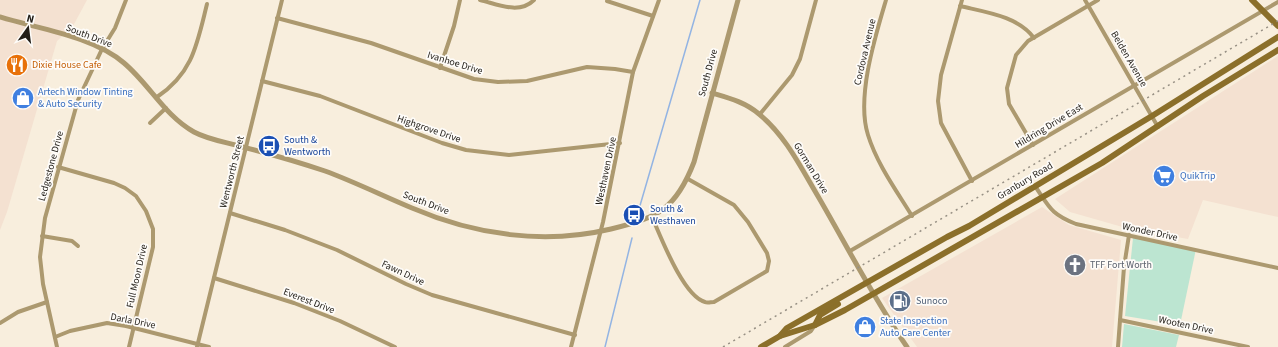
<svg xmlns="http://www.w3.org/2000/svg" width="1278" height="347" font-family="'Source Sans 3',sans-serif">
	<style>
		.commercial { fill: #f4e1d1 }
		.green { fill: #bce5d1 }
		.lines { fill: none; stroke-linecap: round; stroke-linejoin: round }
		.stream { stroke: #93b4e3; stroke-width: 1.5 }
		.minor { stroke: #ac996f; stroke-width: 4 }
		.tertiary { stroke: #ac996f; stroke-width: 5 }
		.secondary { stroke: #8b6f2a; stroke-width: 6 }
		.rail { stroke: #979084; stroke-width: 1.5; stroke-dasharray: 2 4; stroke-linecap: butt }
		.labels { text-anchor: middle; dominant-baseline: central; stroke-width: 3.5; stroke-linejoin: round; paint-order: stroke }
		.street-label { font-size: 10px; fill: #211d17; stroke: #fefcf9 }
		.food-label { font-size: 10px; fill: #c56008; stroke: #fefcf9; text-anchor: start }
		.shop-label { font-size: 10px; fill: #366cbe; stroke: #fefcf9; text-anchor: start }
		.transit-label { font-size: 10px; fill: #164399; stroke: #fefcf9; text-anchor: start }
		.worship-label { font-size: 10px; fill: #5b616d; stroke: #fefcf9; text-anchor: start }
		.service-label { font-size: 10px; fill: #4e5e75; stroke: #fefcf9; text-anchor: start }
	</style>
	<rect width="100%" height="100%" fill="#f8eedd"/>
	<g class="commercial">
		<polygon points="0,0 87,0 73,26 57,41 7,212 0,230"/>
		<polygon points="1278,56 1278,217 1203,200 1188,239 1126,228 1070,212 1055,199"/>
		<polygon points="1042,207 1069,225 1121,240 1112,347 917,347 882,298"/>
	</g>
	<g class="green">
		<polygon points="1133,238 1196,249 1180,325 1125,316"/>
		<polygon points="1124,324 1179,335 1176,347 1122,347"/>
	</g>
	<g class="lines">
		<g class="stream">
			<polyline points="639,209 700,0"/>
			<polyline points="605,347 632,238"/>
		</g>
		<g class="minor">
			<path d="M 480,0 C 497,4 519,15 534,0"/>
			<path d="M 886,0 C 875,37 856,98 868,135 C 877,164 896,190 912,216"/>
			<polyline points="962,0 941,75 938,101 941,123 972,181"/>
			<polyline points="1085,0 1158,127"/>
			<polyline points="607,1 653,16"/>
			<path d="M 960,6 C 985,12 1018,16 1034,38"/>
			<polyline points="277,18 371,43 474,79 498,82 527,81 587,67 615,69 633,72"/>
			<polyline points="440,68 454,26 460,0"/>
			<polyline points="262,81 320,96 442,143 466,150 509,155 620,143"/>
			<path d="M 157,97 C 193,73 197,44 207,4"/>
			<polyline points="760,114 792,75 800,59 816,0"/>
			<polyline points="150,123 166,108"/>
			<polyline points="1033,145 1009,104 1007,88 1016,55 1028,41 1098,0"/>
			<polyline points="58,167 114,183 125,188 136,196 146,211 153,229 153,247 129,347"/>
			<path d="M 1035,186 C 1050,208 1051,214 1076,224 L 1278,268"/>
			<polyline points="230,213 285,230 337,250 406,284 432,295 575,335"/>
			<path d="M 652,217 C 661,237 683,296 705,302 C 707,303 711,302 714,302 L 767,271 L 769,261 L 767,253 L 748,222 L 734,205 L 688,179"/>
			<polyline points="42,236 72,241 78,246"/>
			<polyline points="850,251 1278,2"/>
			<polyline points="214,278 294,303 340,321 395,347"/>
			<polyline points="1120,320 1248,347"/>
			<polyline points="0,323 18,312 47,302"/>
			<polyline points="55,337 70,331 107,323 126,326 209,347"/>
			<polyline points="57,347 43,284 40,257 45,218 78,100 102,49 115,28 126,0"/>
			<polyline points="197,347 282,0"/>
			<polyline points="571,347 603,222 633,72 659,0"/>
			<polyline points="785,347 811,331 815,325"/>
			<polyline points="1118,347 1124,267 1129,235"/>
		</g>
		<g class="tertiary">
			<path d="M 0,17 C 39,29 93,36 124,63 C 149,84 165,116 194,132 C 209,140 226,142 243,147 C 270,154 298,162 325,171 C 355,182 383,196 412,208 C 475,235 544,245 611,229 C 659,217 676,209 694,162 L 738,0"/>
			<path d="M 712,93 C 729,98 745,102 759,114 C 786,136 801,168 819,198 C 848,248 874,299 907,347"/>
		</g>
		<g class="secondary">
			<polyline points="1252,0 1278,26"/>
			<polyline points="815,325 820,315 838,304"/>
			<polyline points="780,336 815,325 845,310 1102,163 1203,96 1278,50"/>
			<polyline points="761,347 780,336 787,328 947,237 969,226 1152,116 1278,37"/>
		</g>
		<polyline class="rail" points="723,347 1278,21"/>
	</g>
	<defs>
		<g id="restaurant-disc" transform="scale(1.15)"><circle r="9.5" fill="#e8710a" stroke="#fefcf9"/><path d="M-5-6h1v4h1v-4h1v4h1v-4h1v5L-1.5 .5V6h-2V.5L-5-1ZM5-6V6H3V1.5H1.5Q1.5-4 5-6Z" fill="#fff"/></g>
		<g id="shop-disc" transform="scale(1.15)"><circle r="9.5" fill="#3f7fe0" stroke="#fefcf9"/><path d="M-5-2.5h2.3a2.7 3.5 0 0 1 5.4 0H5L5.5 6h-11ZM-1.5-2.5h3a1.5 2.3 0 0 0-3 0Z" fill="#fff"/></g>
		<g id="bus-disc" transform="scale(1.15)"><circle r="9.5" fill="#1a4fb4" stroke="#fefcf9"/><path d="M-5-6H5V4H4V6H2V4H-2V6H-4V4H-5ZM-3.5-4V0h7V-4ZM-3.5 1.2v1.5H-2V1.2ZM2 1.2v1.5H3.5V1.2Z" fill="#fff"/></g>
		<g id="supermarket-disc" transform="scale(1.15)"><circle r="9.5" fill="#3f7fe0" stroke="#fefcf9"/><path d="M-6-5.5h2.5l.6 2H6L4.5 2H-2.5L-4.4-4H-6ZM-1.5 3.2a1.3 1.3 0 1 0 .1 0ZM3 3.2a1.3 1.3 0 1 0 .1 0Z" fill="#fff"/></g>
		<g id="church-disc" transform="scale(1.15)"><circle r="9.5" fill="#6b7280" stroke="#fefcf9"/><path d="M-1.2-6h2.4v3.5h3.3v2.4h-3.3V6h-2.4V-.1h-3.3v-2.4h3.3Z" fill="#fff"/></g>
		<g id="fuel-disc" transform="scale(1.15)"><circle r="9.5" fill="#5c6f8a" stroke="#fefcf9"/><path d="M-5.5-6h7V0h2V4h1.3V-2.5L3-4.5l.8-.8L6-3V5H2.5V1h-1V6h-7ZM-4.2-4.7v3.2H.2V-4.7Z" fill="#fff"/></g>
	</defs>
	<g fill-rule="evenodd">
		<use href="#restaurant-disc" x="17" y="65"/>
		<use href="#shop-disc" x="23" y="98"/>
		<use href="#bus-disc" x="269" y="146"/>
		<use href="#supermarket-disc" x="1164" y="176"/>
		<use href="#bus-disc" x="634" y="215"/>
		<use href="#church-disc" x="1075" y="265"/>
		<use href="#fuel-disc" x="900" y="301"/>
		<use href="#shop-disc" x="865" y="327"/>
	</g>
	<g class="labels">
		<g class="street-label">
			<text transform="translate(89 36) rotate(21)">South Drive</text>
			<text transform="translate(865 52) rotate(-77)">Cordova Avenue</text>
			<text transform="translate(1129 59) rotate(60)">Belden Avenue</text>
			<text transform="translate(455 63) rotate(17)">Ivanhoe Drive</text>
			<text transform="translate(708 73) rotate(-75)">South Drive</text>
			<text transform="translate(1049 126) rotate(-31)">Hildring Drive East</text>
			<text transform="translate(429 129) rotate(19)">Highgrove Drive</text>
			<text transform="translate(51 166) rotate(-75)">Ledgestone Drive</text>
			<text transform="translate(811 168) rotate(59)">Gorman Drive</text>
			<text transform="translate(606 171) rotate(-78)">Westhaven Drive</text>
			<text transform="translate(232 172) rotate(-76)">Wentworth Street</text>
			<text transform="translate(1025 181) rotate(-31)">Granbury Road</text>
			<text transform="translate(426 203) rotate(21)">South Drive</text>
			<text transform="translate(1150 232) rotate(12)">Wonder Drive</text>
			<text transform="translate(403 273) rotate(25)">Fawn Drive</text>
			<text transform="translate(137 276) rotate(-77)">Full Moon Drive</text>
			<text transform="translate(309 301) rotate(21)">Everest Drive</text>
			<text transform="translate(133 321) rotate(11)">Darla Drive</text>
			<text transform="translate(1186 325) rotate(12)">Wooten Drive</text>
		</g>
		<g class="food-label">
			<text x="32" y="65">Dixie House Cafe</text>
		</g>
		<g class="shop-label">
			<text x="38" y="92">Artech Window Tinting<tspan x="38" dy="12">&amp; Auto Security</tspan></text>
			<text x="1180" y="176">QuikTrip</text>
			<text x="880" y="321">State Inspection<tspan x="880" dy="12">Auto Care Center</tspan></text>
		</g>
		<g class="transit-label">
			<text x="284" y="140">South &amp;<tspan x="284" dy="12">Wentworth</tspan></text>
			<text x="650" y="209">South &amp;<tspan x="650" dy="12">Westhaven</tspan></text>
		</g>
		<g class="worship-label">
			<text x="1090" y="265">TFF Fort Worth</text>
		</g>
		<g class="service-label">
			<text x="916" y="301">Sunoco</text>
		</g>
	</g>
	<g transform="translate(28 28) rotate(14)" stroke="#fefcf9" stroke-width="3" paint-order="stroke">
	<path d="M0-3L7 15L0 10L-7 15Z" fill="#211d17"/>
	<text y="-6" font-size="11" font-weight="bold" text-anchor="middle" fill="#211d17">N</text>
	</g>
</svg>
